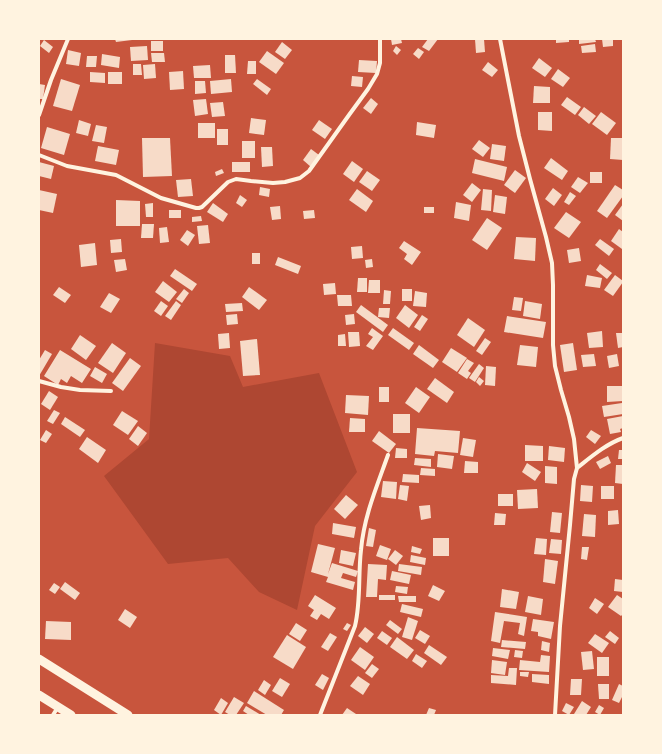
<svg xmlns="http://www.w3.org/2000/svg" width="662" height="754" font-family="Montserrat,sans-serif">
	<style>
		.green { fill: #ae4732 }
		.building { fill: #f7dbc8 }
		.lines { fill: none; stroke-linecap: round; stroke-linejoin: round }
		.minor { stroke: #fff3e0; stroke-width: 4 }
		.trunk { stroke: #fff3e0; stroke-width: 9 }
	</style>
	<rect width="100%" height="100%" fill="#c8553d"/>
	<polygon class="green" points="155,343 230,356 243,387 319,373 357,472 315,526 297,610 259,592 228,558 168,564 104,476 149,439"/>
	<g class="building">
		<polygon points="115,39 132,39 132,40 116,42"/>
		<polygon points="391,39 401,39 402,43 392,45"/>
		<polygon points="428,39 438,39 429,51 422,47"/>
		<polygon points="475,39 484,39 485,52 476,53"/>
		<polygon points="556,39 569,39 569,42 556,43"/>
		<polygon points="579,39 595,39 596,42 579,44"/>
		<polygon points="602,39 613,39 613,46 603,47"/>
		<polygon points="44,40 53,47 49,53 40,46"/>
		<rect x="151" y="41" width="12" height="10"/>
		<polygon points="282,42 292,50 285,59 275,52"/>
		<polygon points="595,44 596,52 582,53 581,46"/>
		<polygon points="147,46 148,60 131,61 130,47"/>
		<polygon points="396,46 401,50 397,55 393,51"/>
		<polygon points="418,48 424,52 419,59 413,54"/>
		<polygon points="68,50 81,53 79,66 66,64"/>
		<polygon points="267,51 284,63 276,74 259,62"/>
		<polygon points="151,53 164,53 165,62 152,62"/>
		<polygon points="102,54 120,57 119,68 101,65"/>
		<polygon points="225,55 235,55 236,73 225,73"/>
		<polygon points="87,56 97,56 96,67 86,67"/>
		<polygon points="539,58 552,68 545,77 532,68"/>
		<polygon points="359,60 377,61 376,73 358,72"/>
		<polygon points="248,61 256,61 256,74 247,74"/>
		<polygon points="488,62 498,70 492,77 482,70"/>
		<polygon points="133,64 141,64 142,75 133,75"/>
		<polygon points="155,64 156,78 144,79 143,65"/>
		<polygon points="210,65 211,78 194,78 193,66"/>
		<polygon points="558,69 570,78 563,87 551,79"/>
		<polygon points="183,71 184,89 170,90 169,72"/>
		<polygon points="90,72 105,73 105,83 90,82"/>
		<rect x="108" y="72" width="14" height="12"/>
		<polygon points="352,76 363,77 362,87 351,86"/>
		<polygon points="61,79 80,85 72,111 53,106"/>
		<polygon points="231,79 232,92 211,94 210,81"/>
		<polygon points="257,79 271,89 267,95 253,84"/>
		<polygon points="195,81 205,81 206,93 195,94"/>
		<polygon points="39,84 45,85 43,99 39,99"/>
		<polygon points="534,86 550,87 550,103 533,103"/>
		<polygon points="567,97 581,107 575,115 561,105"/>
		<polygon points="371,98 378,104 371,114 363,108"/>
		<polygon points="206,99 208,114 195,116 193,100"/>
		<polygon points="223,102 225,116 212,117 210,103"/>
		<polygon points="584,107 596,116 589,124 578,115"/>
		<polygon points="538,112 552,112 552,131 538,130"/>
		<polygon points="601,112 616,123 607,135 592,124"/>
		<polygon points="251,118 266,120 264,135 249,133"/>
		<polygon points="79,120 91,124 88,136 76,133"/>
		<polygon points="319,120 332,129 325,139 312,130"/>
		<polygon points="417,122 436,125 434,138 416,135"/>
		<rect x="198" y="123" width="17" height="15"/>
		<polygon points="96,125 107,127 104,143 92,141"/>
		<polygon points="47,127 70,134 64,155 41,148"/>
		<rect x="217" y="129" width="11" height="16"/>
		<polygon points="142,138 170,138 172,176 143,177"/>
		<polygon points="611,138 623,138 623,160 610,159"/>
		<polygon points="479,140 490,148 483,157 472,149"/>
		<rect x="242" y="141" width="13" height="17"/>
		<polygon points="492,144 506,146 504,161 490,159"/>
		<polygon points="98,146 119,150 116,165 95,161"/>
		<polygon points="261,147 272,147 273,166 262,167"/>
		<polygon points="311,149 319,155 311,167 303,160"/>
		<polygon points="551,158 568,171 562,180 544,168"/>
		<polygon points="475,159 507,167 504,181 472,173"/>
		<polygon points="352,161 363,169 354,182 343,174"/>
		<polygon points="39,162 54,166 51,179 39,176"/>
		<rect x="232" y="162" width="18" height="10"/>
		<polygon points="222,169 224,173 216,176 215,172"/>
		<polygon points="515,170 526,178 515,193 504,185"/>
		<polygon points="367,171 380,180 372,191 359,182"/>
		<rect x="590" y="172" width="12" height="11"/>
		<polygon points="578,177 588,183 580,193 571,187"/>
		<polygon points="191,179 193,196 178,197 176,180"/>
		<polygon points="472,183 481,190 472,202 463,195"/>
		<polygon points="615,185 623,190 623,196 607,218 597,211"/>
		<polygon points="260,187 270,189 269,197 259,195"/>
		<polygon points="553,188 562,195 554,206 545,199"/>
		<polygon points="357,189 373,201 366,212 349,200"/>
		<polygon points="483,189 492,190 491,211 481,210"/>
		<polygon points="39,190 57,194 53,213 39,210"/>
		<polygon points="570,192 576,196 569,205 564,202"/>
		<polygon points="240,195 247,200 242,207 236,203"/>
		<polygon points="495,195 507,197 505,214 493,212"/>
		<polygon points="116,200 140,201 140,226 116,226"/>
		<polygon points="456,202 471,205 469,221 454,218"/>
		<polygon points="153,203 153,217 146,217 145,204"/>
		<polygon points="213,203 228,214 223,222 207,212"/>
		<polygon points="623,204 623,221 615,215"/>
		<polygon points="280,206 281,219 272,220 270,207"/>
		<rect x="424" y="207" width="10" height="6"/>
		<rect x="169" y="210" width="12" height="8"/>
		<polygon points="314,210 315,218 304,219 303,211"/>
		<polygon points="566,212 581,222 569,238 554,228"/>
		<polygon points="201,216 202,221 192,222 192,217"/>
		<polygon points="487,218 502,228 487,250 472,240"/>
		<polygon points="142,224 154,224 153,238 141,238"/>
		<polygon points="208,225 210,243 199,244 197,226"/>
		<polygon points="167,227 169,242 160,243 159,228"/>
		<polygon points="619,229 623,232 623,247 622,249 611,241"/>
		<polygon points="187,230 195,235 188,246 180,240"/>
		<polygon points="516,237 536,238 535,261 514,259"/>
		<polygon points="121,239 122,252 111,253 110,240"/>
		<polygon points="600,239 614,249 609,256 595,245"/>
		<polygon points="404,241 421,252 412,265 404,259 407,254 399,248"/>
		<polygon points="95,243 97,265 81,267 79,245"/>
		<polygon points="362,246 363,258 352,259 351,247"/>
		<polygon points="579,248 581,261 569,263 567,250"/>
		<rect x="252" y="253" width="8" height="11"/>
		<polygon points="278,257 301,266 298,274 275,265"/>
		<polygon points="125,259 127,270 116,272 114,260"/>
		<polygon points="372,259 373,267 366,268 365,260"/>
		<polygon points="600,264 612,273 607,279 596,270"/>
		<polygon points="175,269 197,284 192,291 170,276"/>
		<polygon points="587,275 602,278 600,288 585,286"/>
		<polygon points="615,275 623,281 623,282 613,296 604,290"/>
		<polygon points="358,278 367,278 367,292 357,292"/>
		<polygon points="369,280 380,280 380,293 368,293"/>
		<polygon points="163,281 177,292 169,302 155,292"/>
		<polygon points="335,283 336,294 324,295 323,284"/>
		<polygon points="59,287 71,295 65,303 53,295"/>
		<polygon points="249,287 267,300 259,310 242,297"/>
		<polygon points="184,289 189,293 182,303 176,299"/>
		<rect x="402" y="289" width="10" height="12"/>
		<polygon points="384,290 391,291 390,304 383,304"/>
		<polygon points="415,291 427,293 426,307 413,306"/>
		<polygon points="109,293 120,299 111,313 100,307"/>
		<polygon points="337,295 351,295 352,306 338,306"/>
		<polygon points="514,297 523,298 521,311 512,310"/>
		<polygon points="161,301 168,306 161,316 154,311"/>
		<polygon points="176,301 181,305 171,320 165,316"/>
		<polygon points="525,301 542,304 540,319 523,316"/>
		<polygon points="242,303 243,311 226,312 225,304"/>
		<polygon points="361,305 388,325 383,332 356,312"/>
		<polygon points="405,305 418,315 409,328 396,318"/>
		<polygon points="379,308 390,308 389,318 378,317"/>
		<polygon points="237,314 238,324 227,325 226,315"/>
		<polygon points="354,314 355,324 346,325 345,315"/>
		<polygon points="422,315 428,319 420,331 414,327"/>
		<polygon points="507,316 546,322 543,338 504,332"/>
		<polygon points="468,318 485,330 474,347 457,335"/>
		<polygon points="372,328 383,336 373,350 366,346 373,337 368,334"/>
		<polygon points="393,328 414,343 409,350 388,335"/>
		<polygon points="602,331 603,347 589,348 587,333"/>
		<polygon points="348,332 359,332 360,346 349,347"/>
		<polygon points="229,333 230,348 219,349 218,334"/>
		<polygon points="616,333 623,333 623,347 618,348"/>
		<polygon points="345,334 346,346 338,346 338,335"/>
		<polygon points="80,335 96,346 86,360 71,349"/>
		<polygon points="485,338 491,342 482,355 476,351"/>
		<polygon points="257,339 260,375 243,376 240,341"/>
		<polygon points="112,343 126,353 113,373 98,363"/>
		<polygon points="573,343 577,370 564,372 560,345"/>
		<polygon points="419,345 439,360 433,368 413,354"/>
		<polygon points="520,345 538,347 536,367 517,365"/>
		<polygon points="451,348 467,358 457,372 442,362"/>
		<polygon points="45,350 52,354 39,376 39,360"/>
		<polygon points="60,350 91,369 82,383 71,376 67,383 61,379 58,385 44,376"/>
		<polygon points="594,354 596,366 583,367 581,355"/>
		<polygon points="617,354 619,366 609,368 607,356"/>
		<polygon points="130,358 141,366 123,391 112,383"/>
		<polygon points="467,359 474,363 468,371 471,373 467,379 458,373"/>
		<polygon points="479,364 484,368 475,382 469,378"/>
		<polygon points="486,366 496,367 495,386 485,385"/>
		<polygon points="95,367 107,374 102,383 90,376"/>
		<polygon points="479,377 484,381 480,386 476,382"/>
		<polygon points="435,378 454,392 447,403 427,389"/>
		<polygon points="607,386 623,386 623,401 607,402"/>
		<rect x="379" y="387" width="10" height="15"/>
		<polygon points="416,387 430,397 419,413 405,403"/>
		<polygon points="49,391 58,397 50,410 41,404"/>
		<polygon points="346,395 369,396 368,415 345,413"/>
		<polygon points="622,403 623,414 604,417 602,406"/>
		<polygon points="54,410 60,413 53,424 47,421"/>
		<polygon points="122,411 138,421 128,435 113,425"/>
		<rect x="393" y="414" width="17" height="19"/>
		<polygon points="623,416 623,428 620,429 621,432 610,434 607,419"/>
		<polygon points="65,417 85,430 80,437 61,424"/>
		<polygon points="350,418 365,419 365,432 349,432"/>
		<polygon points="138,426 147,433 138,446 129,439"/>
		<polygon points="417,428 460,431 458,453 435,451 434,456 415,454"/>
		<polygon points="46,430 52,434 46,443 40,440"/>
		<polygon points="591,430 601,436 595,444 586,437"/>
		<polygon points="379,431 396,444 389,453 372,441"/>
		<polygon points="87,437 106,450 98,463 79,449"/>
		<polygon points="463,438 476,440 473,457 460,455"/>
		<polygon points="525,445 543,446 543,461 525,461"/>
		<polygon points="549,446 565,448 564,462 548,460"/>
		<polygon points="396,448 407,449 407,458 395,458"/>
		<polygon points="619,450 623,450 623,459 618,459"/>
		<polygon points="438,454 454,456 452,469 437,467"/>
		<polygon points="608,456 611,463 600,469 596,462"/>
		<polygon points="415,458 431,459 431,467 414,465"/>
		<polygon points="465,461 478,462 478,473 464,473"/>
		<polygon points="527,463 541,472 535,481 522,472"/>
		<polygon points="616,465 623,465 623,484 615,483"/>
		<polygon points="545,466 557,467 557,484 545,483"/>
		<polygon points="421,468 435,469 435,476 420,475"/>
		<polygon points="403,474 419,475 419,483 402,482"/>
		<polygon points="383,481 397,482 396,499 381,497"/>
		<polygon points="400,485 409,486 407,501 398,499"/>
		<polygon points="581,485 593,486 592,502 580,501"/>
		<rect x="601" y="486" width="13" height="13"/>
		<polygon points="537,489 538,508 518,509 517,490"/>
		<rect x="498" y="494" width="15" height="12"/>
		<polygon points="346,495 358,505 345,519 334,509"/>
		<polygon points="430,505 431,518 421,520 419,506"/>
		<polygon points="618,510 619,524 608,525 608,511"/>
		<polygon points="552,512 562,513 560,533 550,532"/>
		<polygon points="495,513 506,514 505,525 494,525"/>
		<polygon points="584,514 596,515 595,537 582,536"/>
		<polygon points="333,523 356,527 354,538 332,534"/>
		<polygon points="369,528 376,530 373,547 366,546"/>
		<rect x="433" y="538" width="16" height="18"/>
		<polygon points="536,538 547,539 546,555 534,554"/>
		<polygon points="551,539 562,540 561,554 549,553"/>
		<polygon points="318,544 335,548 328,574 332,563 358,571 356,577 343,573 341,578 355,582 353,590 326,582 328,577 311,572"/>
		<polygon points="380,545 391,549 387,560 376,556"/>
		<polygon points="412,546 422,549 420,554 411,552"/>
		<polygon points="582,547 589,547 587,560 581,559"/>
		<polygon points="341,550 356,553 353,566 339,563"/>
		<polygon points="395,550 403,556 396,565 388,559"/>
		<polygon points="411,555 426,558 425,565 410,562"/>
		<polygon points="545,559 558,561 555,584 543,582"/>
		<polygon points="368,564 387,565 386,580 378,579 377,597 366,597"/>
		<polygon points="399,564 422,567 421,575 398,571"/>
		<polygon points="392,571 411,575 409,584 390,580"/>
		<polygon points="615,579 623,580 623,592 614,591"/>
		<polygon points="65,582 80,593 75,600 60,589"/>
		<polygon points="54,583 60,587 55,594 49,590"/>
		<polygon points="433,585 445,591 439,601 428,596"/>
		<polygon points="396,586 408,587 407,594 395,592"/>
		<polygon points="502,589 519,592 516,609 500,607"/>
		<polygon points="315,595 336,608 329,619 321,614 317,620 310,616 314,610 308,606"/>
		<rect x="379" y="595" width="16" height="5"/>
		<polygon points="617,595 623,599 623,614 621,616 608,607"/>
		<polygon points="398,596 416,596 416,602 399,602"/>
		<polygon points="528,596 543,599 541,615 525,612"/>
		<polygon points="595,598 604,604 597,614 589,608"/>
		<polygon points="402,604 423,609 421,617 400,612"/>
		<polygon points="125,609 137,617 130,628 118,620"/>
		<polygon points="495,612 527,617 524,636 518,634 520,623 504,621 500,643 491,641"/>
		<polygon points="408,617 418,621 412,640 402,637"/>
		<polygon points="533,619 554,622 551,639 538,636 538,632 531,631"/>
		<polygon points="390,620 402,629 398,634 386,625"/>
		<polygon points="46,621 71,622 71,640 45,639"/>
		<polygon points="296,623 307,630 300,641 289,634"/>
		<polygon points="347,623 351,625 347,631 343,629"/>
		<polygon points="365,627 374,634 367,643 358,636"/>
		<polygon points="420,630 430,636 425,644 415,638"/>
		<polygon points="382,631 392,638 387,645 377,638"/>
		<polygon points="610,631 619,638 615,644 605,637"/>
		<polygon points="330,633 337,637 328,651 321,647"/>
		<polygon points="595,634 609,643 602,653 588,643"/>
		<polygon points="287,635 306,647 293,669 273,657"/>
		<polygon points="397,637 414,650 407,659 390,647"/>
		<polygon points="502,640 526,642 525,649 501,647"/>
		<polygon points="542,641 550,643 549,652 541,650"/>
		<polygon points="429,645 447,657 441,665 424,653"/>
		<polygon points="360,647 374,657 365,670 351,660"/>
		<polygon points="493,648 510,650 508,659 492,656"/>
		<polygon points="515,650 523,651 522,658 514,657"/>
		<polygon points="592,651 594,669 583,670 581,652"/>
		<polygon points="416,654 427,661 422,668 412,661"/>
		<polygon points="541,655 550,656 549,672 519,670 520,660 540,662"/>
		<rect x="597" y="657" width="12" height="19"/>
		<polygon points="492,660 507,662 505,675 491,673"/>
		<polygon points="372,664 379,669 372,678 365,673"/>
		<polygon points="509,668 517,668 516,685 491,683 491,675 508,676"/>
		<polygon points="520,672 529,672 528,677 520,676"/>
		<polygon points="322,674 329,678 323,690 315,685"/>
		<polygon points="532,674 549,675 549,684 532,682"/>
		<polygon points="358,676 370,684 363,695 350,686"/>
		<polygon points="280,678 290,684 282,697 272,691"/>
		<polygon points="571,679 582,679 581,695 570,695"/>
		<polygon points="264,680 271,685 265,695 258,690"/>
		<polygon points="598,684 609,684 609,699 599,699"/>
		<polygon points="619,684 623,686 623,695 619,703 612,700"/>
		<polygon points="254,691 284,710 281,715 267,715 247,703"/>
		<polygon points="234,697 244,703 236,715 230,715 225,712"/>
		<polygon points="221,698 228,703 221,715 214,710"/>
		<polygon points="582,701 591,707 586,715 576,715 574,714"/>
		<polygon points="566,703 574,707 569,715 562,711"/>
		<polygon points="599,705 604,708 600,715 595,712"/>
		<polygon points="246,706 261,715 249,715 243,711"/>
		<polygon points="347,708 356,714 355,715 342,715"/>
		<polygon points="429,708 436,710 434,715 426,715"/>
	</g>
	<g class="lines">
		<g class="minor">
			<polyline points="500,39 519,136 530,179 546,237 552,263 553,285 553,345 555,366 561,390 569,417 574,439 577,468 574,479 570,525 560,626 555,715"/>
			<polyline points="39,115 51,80 68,39"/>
			<polyline points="39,155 67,166 116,175 161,198 196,208 199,208 202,207 228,182 236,179 251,181 273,183 285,182 300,178 309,171 349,115 368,89 377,74 380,63 380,39"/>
			<polyline points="39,381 61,387 80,390 111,391"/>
			<path d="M 577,468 C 591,457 606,444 623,438"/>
			<polyline points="53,715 58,707"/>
			<path d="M 320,715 L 355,626 C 361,601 358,575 361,550 C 364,516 377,486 388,455"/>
		</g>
		<g class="trunk">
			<polyline points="39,659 128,715"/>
			<polyline points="39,695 71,715"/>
		</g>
	</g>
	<rect width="662" height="754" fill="none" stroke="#fff3e0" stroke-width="80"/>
</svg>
